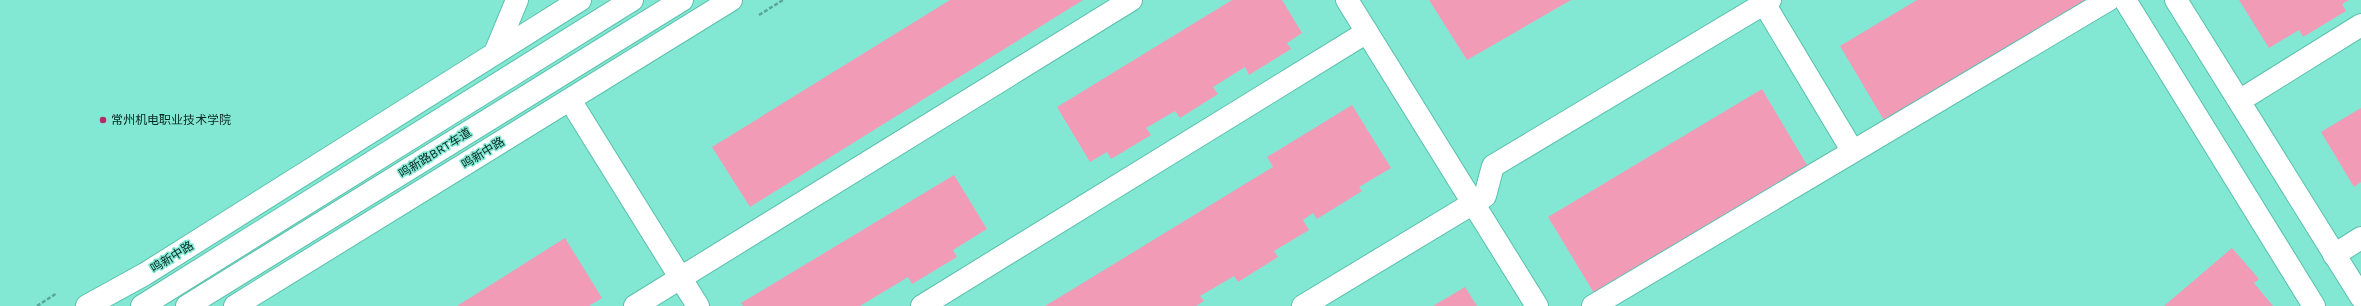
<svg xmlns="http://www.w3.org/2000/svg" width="2361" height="306" font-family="'Work Sans','Noto Sans SC',sans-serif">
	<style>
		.building { fill: #f29bb7 }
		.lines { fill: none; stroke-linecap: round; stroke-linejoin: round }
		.lane-casing { stroke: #59c0ac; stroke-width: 24 }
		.secondary-casing { stroke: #59c0ac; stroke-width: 24 }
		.path { stroke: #58a696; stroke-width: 2.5; stroke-dasharray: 4 2; stroke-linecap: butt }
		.lane { stroke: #fff; stroke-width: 22 }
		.secondary { stroke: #fff; stroke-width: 22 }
		.poi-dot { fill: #b42a68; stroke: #83e8d3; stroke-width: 1.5 }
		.labels { text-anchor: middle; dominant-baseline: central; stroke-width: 3; stroke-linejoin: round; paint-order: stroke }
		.poi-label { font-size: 12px; fill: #072923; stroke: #83e8d3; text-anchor: start }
		.street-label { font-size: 12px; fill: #072923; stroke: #83e8d3 }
	</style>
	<rect width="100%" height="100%" fill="#83e8d3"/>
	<g class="building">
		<polygon points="950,0 1083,0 750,207 712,147"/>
		<polygon points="1232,0 1282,0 1302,33 1287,43 1291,49 1249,75 1245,67 1213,87 1218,94 1180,118 1175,111 1146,128 1151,135 1111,159 1107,152 1090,162 1057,107"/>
		<polygon points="1429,0 1571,0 1467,60"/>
		<polygon points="1917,0 2089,0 1885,122 1840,46"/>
		<polygon points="2239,0 2349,0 2342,4 2346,11 2303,37 2299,30 2269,48"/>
		<polygon points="1762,89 1807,165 1594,293 1548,217"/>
		<polygon points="1352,105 1391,168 1359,187 1362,191 1317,219 1313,213 1303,220 1309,230 1274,251 1278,257 1238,282 1234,276 1200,296 1204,301 1196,306 1045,306 1273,167 1267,157"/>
		<polygon points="2361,108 2361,182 2354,187 2321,132"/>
		<polygon points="954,175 987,229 953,250 957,257 912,284 908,277 860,306 743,306 741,303"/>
		<polygon points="565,238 602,298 589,306 457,306"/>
		<polygon points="2232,248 2259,279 2254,283 2273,306 2164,306"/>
		<polygon points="1465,287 1477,306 1433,306"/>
	</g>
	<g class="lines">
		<g class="lane-casing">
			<g id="lane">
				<polyline points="1347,0 1537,306"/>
				<polyline points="1762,0 1852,150"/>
				<polyline points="2125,0 2314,306"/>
				<polyline points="2176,0 2361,297"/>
				<polyline points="570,100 698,306"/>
				<polyline points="2239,101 2361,25"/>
				<polyline points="2334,255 2361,238"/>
				<polyline points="142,306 632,0"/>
				<polyline points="187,306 682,0"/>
				<polyline points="635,306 1131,0"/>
				<polyline points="922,306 1367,32"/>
				<polyline points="1303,306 1485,196 1493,166 1770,0"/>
				<polyline points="1593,306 2108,0"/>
			</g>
		</g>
		<g class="secondary-casing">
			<g id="secondary">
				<polyline points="495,53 517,0"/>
				<polyline points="87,306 145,274 580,0"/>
				<polyline points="235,306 731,0"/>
			</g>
		</g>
		<g class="path">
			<polyline points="759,15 783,0"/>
			<polyline points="37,306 57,293"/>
		</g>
		<use href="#lane" class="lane"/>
		<use href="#secondary" class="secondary"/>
	</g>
	<circle class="poi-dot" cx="103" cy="120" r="4"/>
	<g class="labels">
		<g class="poi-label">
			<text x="111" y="120">常州机电职业技术学院</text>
		</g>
		<g class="street-label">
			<text transform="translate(435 153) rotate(-32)">鸣新路BRT车道</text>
			<text transform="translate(483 153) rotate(-32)">鸣新中路</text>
			<text transform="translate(172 257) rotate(-32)">鸣新中路</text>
		</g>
	</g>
</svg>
